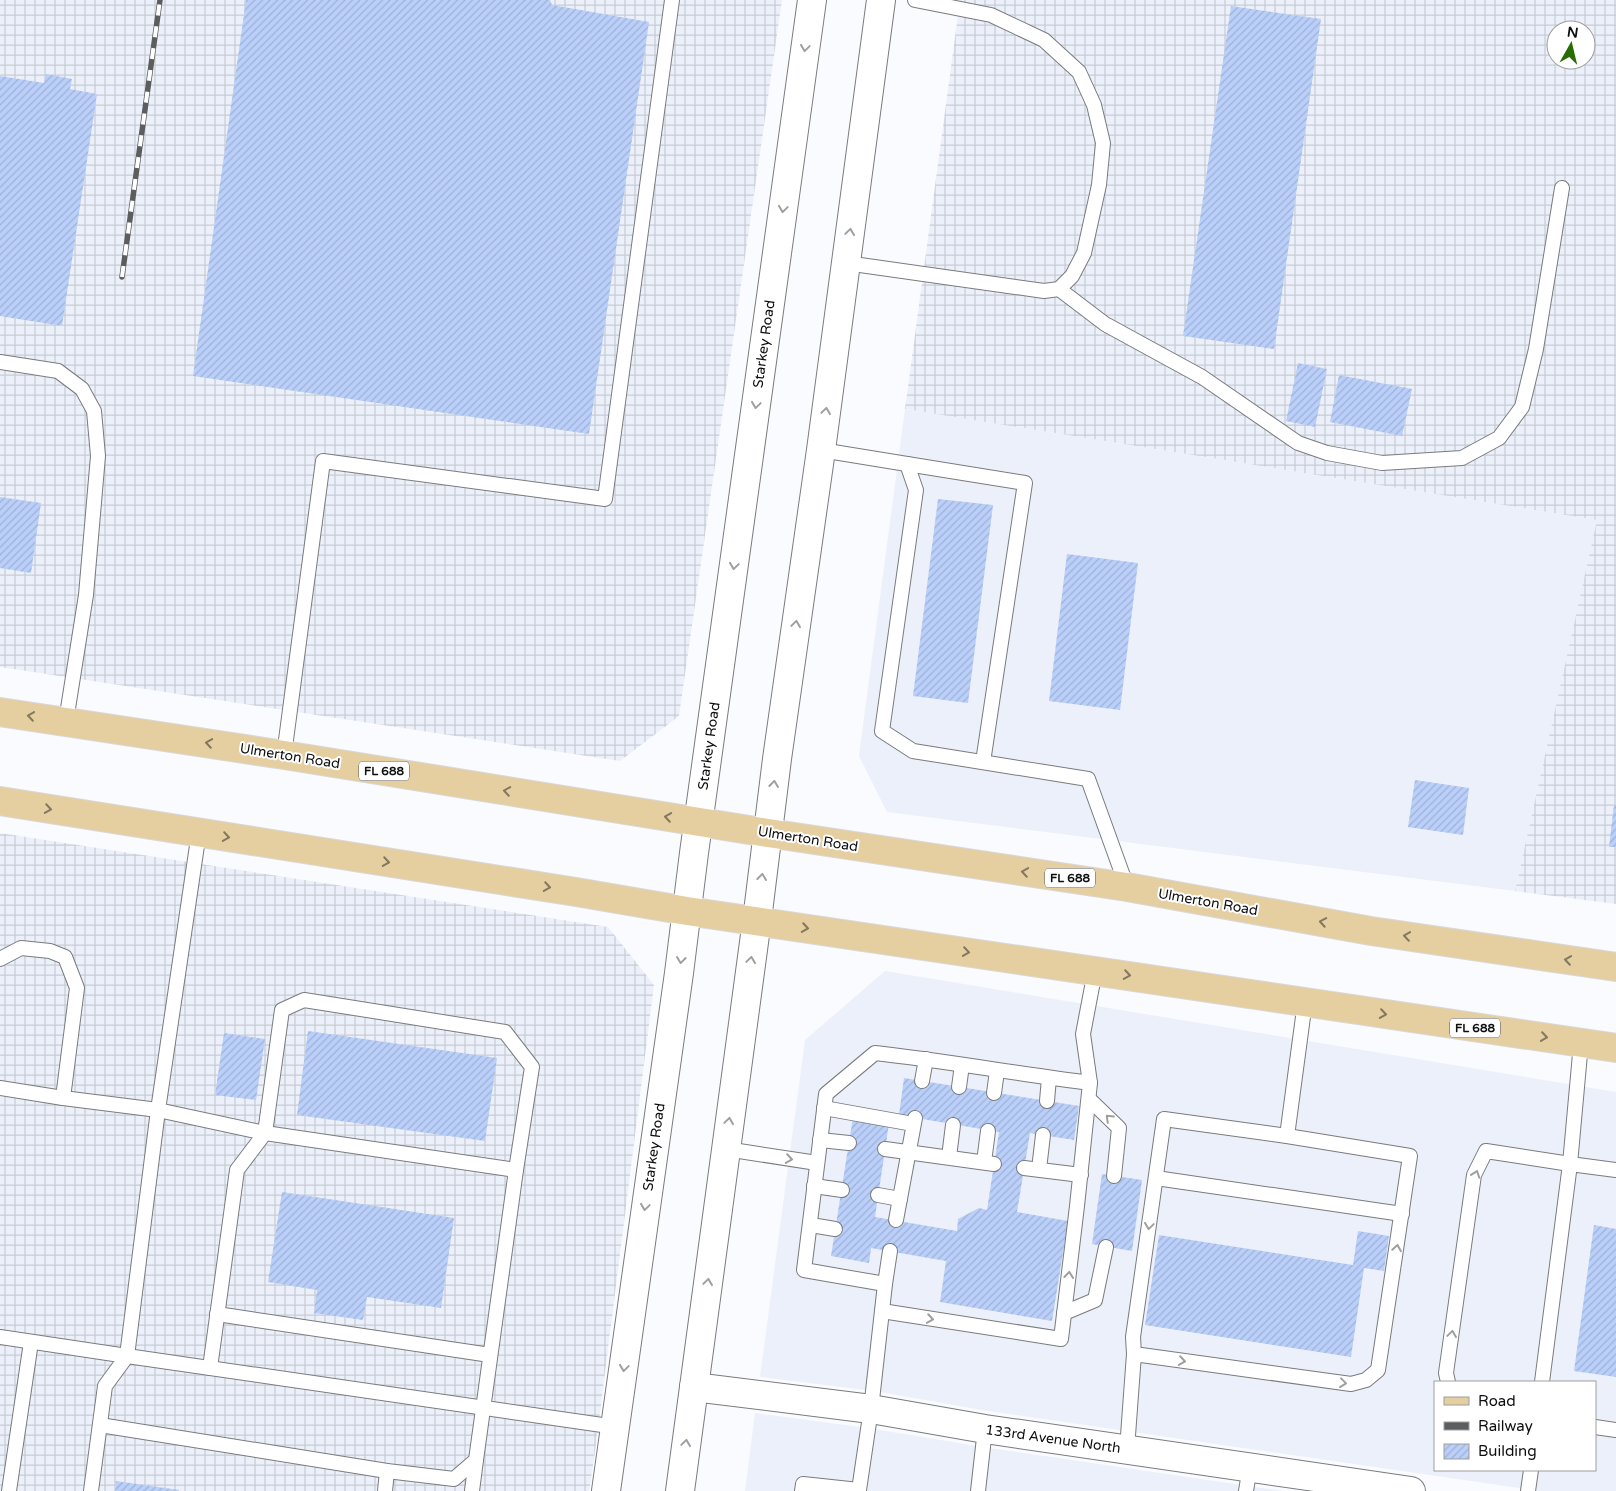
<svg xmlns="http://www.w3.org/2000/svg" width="1616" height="1491" font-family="'Varela Round',sans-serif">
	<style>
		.built { fill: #ebf0fa; fill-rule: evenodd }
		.industrial { fill: url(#industrial-grid); fill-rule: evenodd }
		.building { fill: url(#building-hatch) }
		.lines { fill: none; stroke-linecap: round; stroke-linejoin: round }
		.service-casing { stroke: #797b7d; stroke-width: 16 }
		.minor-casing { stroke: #797b7d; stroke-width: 30 }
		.secondary-casing { stroke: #797b7d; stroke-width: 30 }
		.primary-casing { stroke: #d8d8d9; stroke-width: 30 }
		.service { stroke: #fff; stroke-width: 14 }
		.minor { stroke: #fff; stroke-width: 28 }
		.secondary { stroke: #fff; stroke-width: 28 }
		.primary { stroke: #e5cea0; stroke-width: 28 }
		.rail-casing { stroke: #5c5d5e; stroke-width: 5.5 }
		.rail { stroke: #fff; stroke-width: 4; stroke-dasharray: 11; stroke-linecap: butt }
		.oneway { stroke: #9e9f9f }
		.oneway2 { stroke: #84785f }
		.labels { text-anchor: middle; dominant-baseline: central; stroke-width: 4; stroke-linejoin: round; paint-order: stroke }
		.shield { fill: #fff; stroke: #565657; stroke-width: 1 }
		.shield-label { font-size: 12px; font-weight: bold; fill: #0d0e0f }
		.street-label { font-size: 14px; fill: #0d0e0f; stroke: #fff }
	</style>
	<defs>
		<pattern id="industrial-grid" width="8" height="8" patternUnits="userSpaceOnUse" patternTransform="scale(1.25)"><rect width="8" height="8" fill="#ebf0fa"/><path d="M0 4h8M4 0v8" fill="none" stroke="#c8cdd5"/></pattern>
		<pattern id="building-hatch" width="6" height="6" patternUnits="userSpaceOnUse" patternTransform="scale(1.25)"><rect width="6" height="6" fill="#bacffa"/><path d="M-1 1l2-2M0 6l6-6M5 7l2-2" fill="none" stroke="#9fb1d5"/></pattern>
	</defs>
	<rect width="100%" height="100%" fill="#fafbfe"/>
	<g class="built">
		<polygon points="905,409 1598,520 1515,891 887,812 859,756"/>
		<path d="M 885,971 L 1616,1092 L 1616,1491 L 1540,1491 L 988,1411 L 874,1391 L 760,1377 L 805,1040 ZM 1435,1382 L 1595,1382 L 1595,1470 L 1435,1470 Z"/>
		<polygon points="755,1413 868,1428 983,1447 1283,1491 745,1491"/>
	</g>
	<g class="industrial">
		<polygon points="0,0 782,0 679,716 620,761 0,667"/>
		<path d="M 960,0 L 1616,0 L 1616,904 L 1515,891 L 1597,520 L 905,409 ZM 1556,30 L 1586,30 L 1586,60 L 1556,60 Z"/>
		<polygon points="0,833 608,927 654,985 595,1452 589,1491 0,1491"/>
	</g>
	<g class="building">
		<polygon points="246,0 550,0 552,5 649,22 589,434 193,376"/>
		<polygon points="1231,6 1321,19 1274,349 1183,336"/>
		<polygon points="46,74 72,79 70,89 97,94 62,326 0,316 0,76 44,83"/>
		<polygon points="1298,363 1327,369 1315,427 1286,421"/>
		<polygon points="1339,375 1412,389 1402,436 1330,422"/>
		<polygon points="0,497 41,503 31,573 0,568"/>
		<polygon points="938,499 993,505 968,703 913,696"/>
		<polygon points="1067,554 1138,563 1120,710 1049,701"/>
		<polygon points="1415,780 1469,788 1463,835 1408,827"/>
		<polygon points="1614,805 1616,805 1616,847 1609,847"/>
		<polygon points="308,1031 497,1058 485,1141 297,1115"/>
		<polygon points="224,1033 265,1039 256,1100 215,1095"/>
		<polygon points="904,1078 1079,1106 1074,1140 1030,1133 1017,1212 1068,1221 1052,1321 940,1302 946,1261 871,1248 869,1263 831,1256 853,1117 889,1123 875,1217 957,1231 958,1219 979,1208 987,1210 999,1132 899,1115"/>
		<polygon points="1102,1174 1142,1180 1132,1251 1092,1244"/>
		<polygon points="282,1192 454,1218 441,1308 367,1297 363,1320 314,1313 317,1290 268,1282"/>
		<polygon points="1594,1225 1616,1229 1616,1377 1574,1371"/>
		<polygon points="1358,1231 1389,1236 1384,1271 1364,1268 1351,1357 1145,1325 1159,1235 1353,1265"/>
		<polygon points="116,1481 179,1490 179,1491 115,1491"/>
	</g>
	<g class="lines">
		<g class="service-casing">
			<g id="service">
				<polyline points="846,263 1044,291 1059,289 1072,276 1084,253 1099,185 1103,143 1094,105 1079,72 1044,40 991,15 915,0"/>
				<polyline points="1059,289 1105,324 1202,377 1298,443 1327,453 1382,463 1462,458 1499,438 1522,407 1536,349 1562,188"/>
				<polyline points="0,362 58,371 82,389 94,411 98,456 86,595 66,721"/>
				<polyline points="821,450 907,464 916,490 882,731 913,751 1088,779 1127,887"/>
				<polyline points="907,464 1025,483 983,762"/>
				<polyline points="284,755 323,461 605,499 672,0"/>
				<polyline points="199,832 158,1110 127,1356 616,1427"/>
				<polyline points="0,959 21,948 50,951 65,957 77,988 63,1098 0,1088"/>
				<polyline points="922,1081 926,1059"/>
				<polyline points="959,1087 962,1065"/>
				<polyline points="994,1093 997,1071"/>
				<polyline points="63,1098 158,1110 265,1133 516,1170 476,1460 454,1479 387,1471 100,1425"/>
				<polyline points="1089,1099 1119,1128 1114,1176"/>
				<polyline points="1047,1101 1049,1078"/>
				<polyline points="824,1108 913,1124"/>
				<polyline points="1287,1136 1305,1002"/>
				<polyline points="820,1140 849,1143"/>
				<polyline points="726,1149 817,1163"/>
				<polyline points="885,1149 994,1164"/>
				<polyline points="949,1157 953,1125"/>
				<polyline points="984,1162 988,1131"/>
				<polyline points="1024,1168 1081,1175"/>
				<polyline points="1039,1169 1043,1135"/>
				<polyline points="1156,1178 1402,1214"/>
				<polyline points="814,1186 842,1190"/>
				<polyline points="878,1195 900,1199"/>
				<polyline points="896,1220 915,1118"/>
				<polyline points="811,1225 835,1229"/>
				<polyline points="885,1284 890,1251"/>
				<polyline points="882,1311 1061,1339 1077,1206 1090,1083"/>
				<polyline points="1064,1313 1095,1300 1106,1247"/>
				<polyline points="217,1314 490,1355"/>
				<polyline points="0,1337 127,1356 105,1386 91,1491"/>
				<polyline points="210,1368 237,1170 265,1133 282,1010 304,1000 505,1032 532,1067 516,1170"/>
				<polyline points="1448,1382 1446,1373 1474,1175 1486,1151 1570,1164 1581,1043"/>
				<polyline points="1542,1382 1570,1164 1616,1170"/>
				<polyline points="1595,1427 1616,1430"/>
				<polyline points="1127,1449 1134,1354 1133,1337 1164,1119 1287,1136 1410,1156 1378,1370 1366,1380 1351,1384 1134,1354"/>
				<polyline points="9,1491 31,1342"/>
				<polyline points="385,1491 387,1471"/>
				<polyline points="472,1491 476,1460"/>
				<path d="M 802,1491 L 803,1484 L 859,1490 L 871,1409 L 885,1284 L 804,1270 L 826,1094 L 875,1053 C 947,1061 1018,1074 1090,1083 L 1083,1034 L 1095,971"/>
				<polyline points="978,1491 985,1429"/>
				<polyline points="1246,1491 1250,1467"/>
				<polyline points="1528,1491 1531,1470"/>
			</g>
		</g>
		<g class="minor-casing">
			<polyline id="minor" points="694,1387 871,1409 985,1429 1411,1491"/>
		</g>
		<g class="secondary-casing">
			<g id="secondary">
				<polyline points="606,1491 679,973 694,853 812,0"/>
				<polyline points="680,1491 757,920 777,759 821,450 881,0"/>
			</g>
		</g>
		<g class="primary-casing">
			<g id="primary">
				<polyline points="0,712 284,755 768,833 1127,887 1371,931 1616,967"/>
				<polyline points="0,801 576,892 687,911 1616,1048"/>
			</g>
		</g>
		<use href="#service" class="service"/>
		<use href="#minor" class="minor"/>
		<use href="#secondary" class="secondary"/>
		<use href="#primary" class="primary"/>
		<g class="rail-casing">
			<polyline id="rail" points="122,277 160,0"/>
		</g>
		<use href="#rail" class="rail"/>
	</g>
	<defs><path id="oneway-chevron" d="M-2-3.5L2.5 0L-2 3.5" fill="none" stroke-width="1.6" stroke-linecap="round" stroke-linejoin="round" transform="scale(1.25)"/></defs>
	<g class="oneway">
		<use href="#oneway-chevron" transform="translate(805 48) rotate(98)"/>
		<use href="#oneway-chevron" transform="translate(783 209) rotate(98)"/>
		<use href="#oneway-chevron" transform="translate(850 232) rotate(-82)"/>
		<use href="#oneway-chevron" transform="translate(756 405) rotate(98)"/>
		<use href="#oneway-chevron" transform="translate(826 411) rotate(-82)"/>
		<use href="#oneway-chevron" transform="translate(734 566) rotate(98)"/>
		<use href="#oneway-chevron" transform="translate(796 624) rotate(-82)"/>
		<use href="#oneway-chevron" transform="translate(774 784) rotate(-83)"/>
		<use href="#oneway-chevron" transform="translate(762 877) rotate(-83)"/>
		<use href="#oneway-chevron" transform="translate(681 960) rotate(97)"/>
		<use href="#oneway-chevron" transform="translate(751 960) rotate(-82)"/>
		<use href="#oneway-chevron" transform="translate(1109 1118) rotate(-136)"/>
		<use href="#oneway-chevron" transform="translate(729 1121) rotate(-82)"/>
		<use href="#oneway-chevron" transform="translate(789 1159) rotate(9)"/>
		<use href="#oneway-chevron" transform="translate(1476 1174) rotate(-71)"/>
		<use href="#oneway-chevron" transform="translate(645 1207) rotate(98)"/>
		<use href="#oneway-chevron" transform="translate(1149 1226) rotate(98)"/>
		<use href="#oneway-chevron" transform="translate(1397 1248) rotate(-81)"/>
		<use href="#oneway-chevron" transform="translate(1069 1275) rotate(-83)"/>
		<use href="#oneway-chevron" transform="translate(708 1282) rotate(-82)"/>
		<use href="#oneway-chevron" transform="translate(930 1319) rotate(9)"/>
		<use href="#oneway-chevron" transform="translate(1452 1334) rotate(-82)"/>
		<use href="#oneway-chevron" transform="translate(1182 1361) rotate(8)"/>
		<use href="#oneway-chevron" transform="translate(624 1368) rotate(98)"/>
		<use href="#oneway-chevron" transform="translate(1343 1383) rotate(7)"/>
		<use href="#oneway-chevron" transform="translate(686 1443) rotate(-82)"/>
	</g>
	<g class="oneway2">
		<use href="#oneway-chevron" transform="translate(31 716) rotate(-172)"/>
		<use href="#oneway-chevron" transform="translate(209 743) rotate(-171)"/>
		<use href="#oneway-chevron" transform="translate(507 791) rotate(-171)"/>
		<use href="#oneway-chevron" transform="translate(48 809) rotate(9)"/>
		<use href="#oneway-chevron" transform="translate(668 817) rotate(-171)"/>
		<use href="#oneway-chevron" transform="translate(226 837) rotate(9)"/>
		<use href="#oneway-chevron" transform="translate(386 862) rotate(9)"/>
		<use href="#oneway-chevron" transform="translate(1025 872) rotate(-171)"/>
		<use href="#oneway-chevron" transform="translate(547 887) rotate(9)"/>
		<use href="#oneway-chevron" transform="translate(1323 922) rotate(-170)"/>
		<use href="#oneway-chevron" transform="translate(805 928) rotate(9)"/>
		<use href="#oneway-chevron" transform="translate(1407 936) rotate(-172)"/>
		<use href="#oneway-chevron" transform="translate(966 952) rotate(8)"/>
		<use href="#oneway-chevron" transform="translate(1568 960) rotate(-172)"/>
		<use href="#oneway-chevron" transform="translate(1127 975) rotate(9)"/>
		<use href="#oneway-chevron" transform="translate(1383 1014) rotate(8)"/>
		<use href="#oneway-chevron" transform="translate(1544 1037) rotate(8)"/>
	</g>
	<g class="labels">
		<g class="shield">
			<rect x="359" y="761.5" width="50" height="19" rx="4"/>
			<rect x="1045" y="868.5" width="50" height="19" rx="4"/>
			<rect x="1450" y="1018.5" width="50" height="19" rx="4"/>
		</g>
		<g class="shield-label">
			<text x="384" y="771">FL 688</text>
			<text x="1070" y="878">FL 688</text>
			<text x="1475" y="1028">FL 688</text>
		</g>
		<g class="street-label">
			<text transform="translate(764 344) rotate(-82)">Starkey Road</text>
			<text transform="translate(709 746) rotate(-82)">Starkey Road</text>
			<text transform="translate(290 756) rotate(9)">Ulmerton Road</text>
			<text transform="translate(808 839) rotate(9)">Ulmerton Road</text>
			<text transform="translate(1208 902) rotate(10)">Ulmerton Road</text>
			<text transform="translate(654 1147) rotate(-82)">Starkey Road</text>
			<text transform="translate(1053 1439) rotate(8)">133rd Avenue North</text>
		</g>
	</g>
	<rect x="1434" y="1381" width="162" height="90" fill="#ffffff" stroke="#9e9f9f"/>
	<rect x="1444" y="1397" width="25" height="8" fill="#e5cea0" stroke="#9e9f9f"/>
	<text x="1478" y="1406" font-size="15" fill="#0d0e0f">Road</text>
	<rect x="1444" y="1422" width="25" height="8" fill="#5c5d5e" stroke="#9e9f9f"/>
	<text x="1478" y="1431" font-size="15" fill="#0d0e0f">Railway</text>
	<rect x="1444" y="1444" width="25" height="15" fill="url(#building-hatch)" stroke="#9e9f9f"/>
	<text x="1478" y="1456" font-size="15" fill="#0d0e0f">Building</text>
	<g transform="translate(1571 45) rotate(8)"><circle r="24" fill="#ffffff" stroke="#9e9f9f"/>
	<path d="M0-4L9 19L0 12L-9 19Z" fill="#286c04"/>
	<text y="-8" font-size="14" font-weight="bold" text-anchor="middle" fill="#0d0e0f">N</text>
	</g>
</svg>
